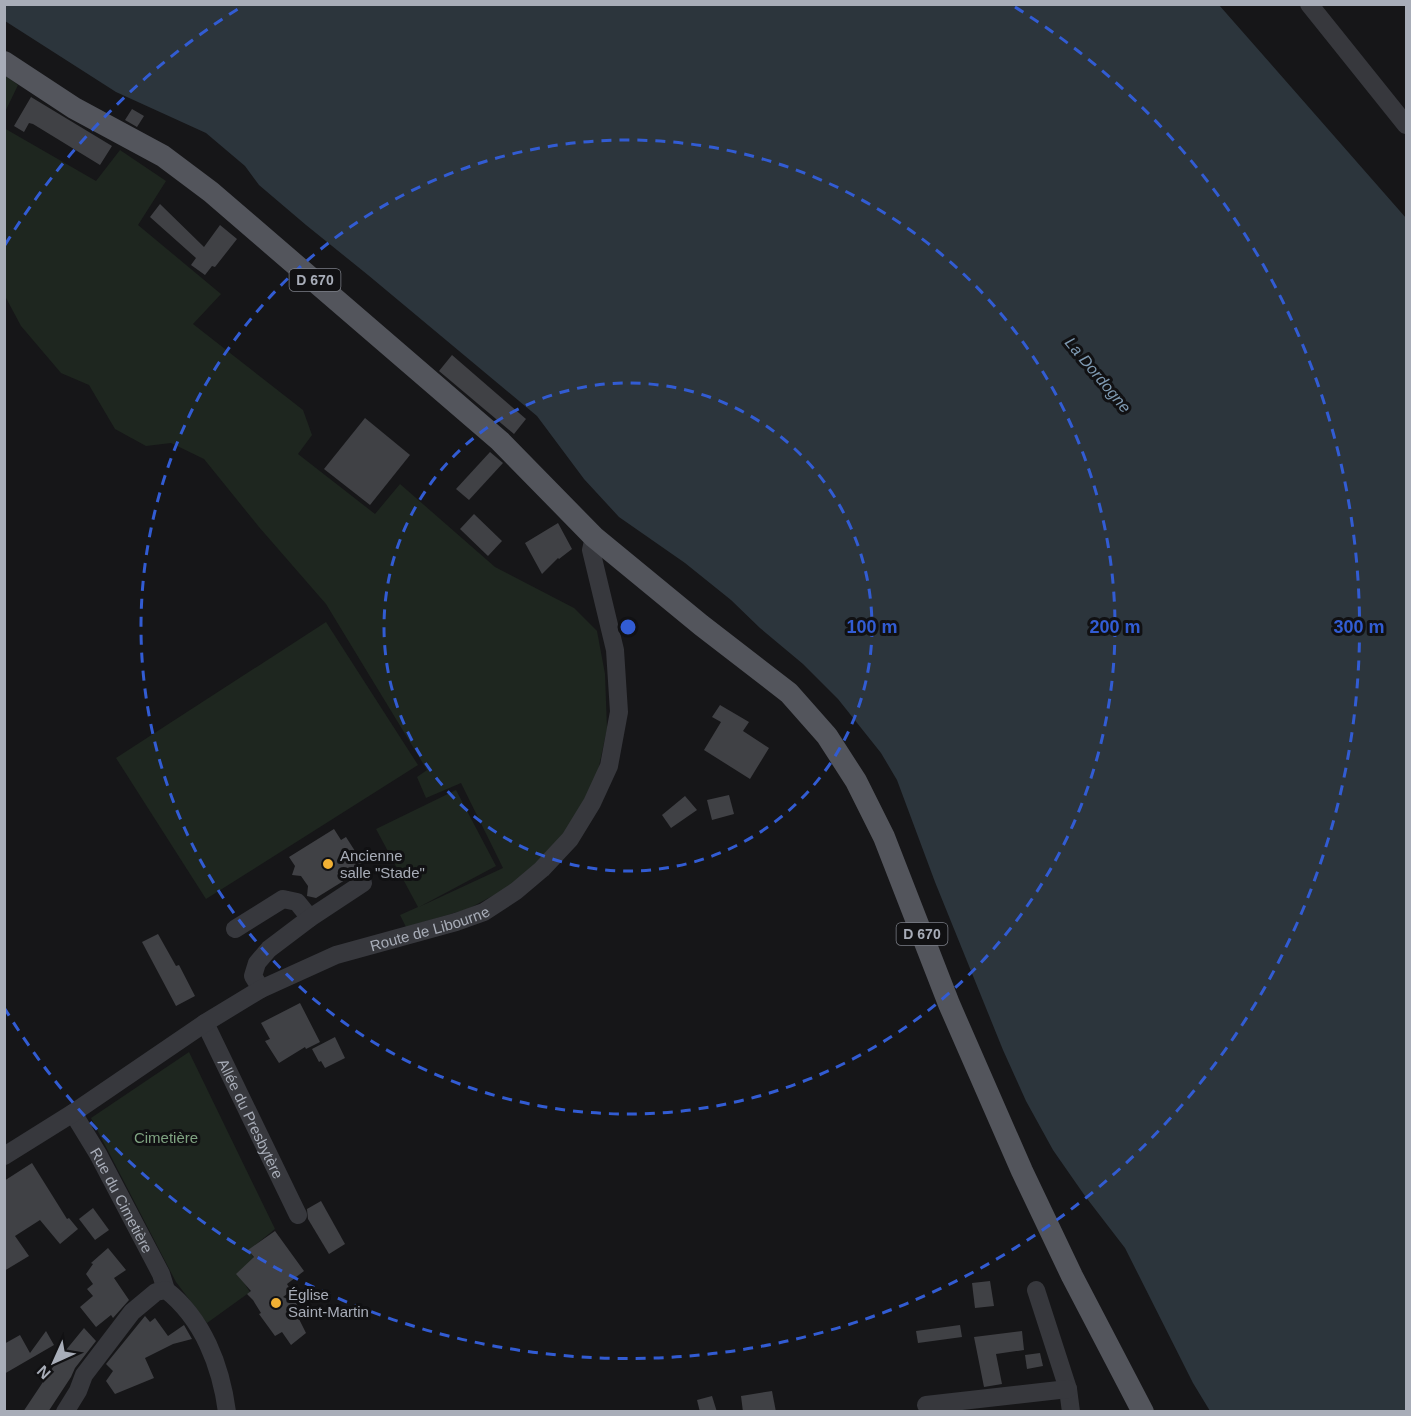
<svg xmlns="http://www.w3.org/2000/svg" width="1411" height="1416" font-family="Helvetica,sans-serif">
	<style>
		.green { fill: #1e261f }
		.water { fill: #2c353c }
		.building { fill: #404145 }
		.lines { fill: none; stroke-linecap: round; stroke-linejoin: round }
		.minor { stroke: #37383d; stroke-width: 18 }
		.major { stroke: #53555c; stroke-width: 22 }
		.ring { fill: none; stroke: #325cd3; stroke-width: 3; stroke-dasharray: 10 8 }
		.poi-dot { fill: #f2b134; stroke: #111113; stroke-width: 2 }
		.labels { text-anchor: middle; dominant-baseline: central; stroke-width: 6; stroke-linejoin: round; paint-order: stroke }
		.shield { fill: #111113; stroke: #7b7e86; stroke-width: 1.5 }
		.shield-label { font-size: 14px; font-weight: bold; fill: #a8adb8 }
		.poi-label { font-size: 15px; fill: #a8adb8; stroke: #111113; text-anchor: start }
		.street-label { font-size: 15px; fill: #a8adb8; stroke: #111113 }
		.park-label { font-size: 15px; fill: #7fa381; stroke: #111113 }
		.water-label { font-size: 16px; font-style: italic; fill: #7f9bb3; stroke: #111113 }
		.centre { fill: #325cd3; stroke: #111113; stroke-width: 3 }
		.ring-label { font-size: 18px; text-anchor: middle; font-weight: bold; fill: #325cd3; stroke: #111113; stroke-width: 6; stroke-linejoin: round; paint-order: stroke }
	</style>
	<rect width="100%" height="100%" fill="#161618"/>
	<g class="green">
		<polygon points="5,75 18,85 5,112"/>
		<polygon points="4,128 96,181 120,150 166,181 138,225 221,294 193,324 303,410 312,435 298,454 375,514 400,484 495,567 574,608 597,631 605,674 607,729 598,771 573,824 543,859 513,885 468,909 406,927 400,915 418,907 376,829 456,790 496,866 419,907 503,868 461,783 426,798 417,777 427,770 326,604 259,527 204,459 171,443 146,446 115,429 89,385 61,373 21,326 5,296"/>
		<polygon points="326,622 418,765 206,899 116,758"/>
		<polygon points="189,1052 275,1229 249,1250 255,1260 239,1275 250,1292 207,1323 176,1282 91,1118"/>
	</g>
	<polygon class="water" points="4,5 1219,5 1406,218 1406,1411 1210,1411 1193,1383 1125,1248 1085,1196 1053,1150 1026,1101 1003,1050 935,882 897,780 881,753 838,699 803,664 760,628 731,600 685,563 619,517 584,479 537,416 368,275 306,225 259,185 245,166 206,133 116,92 5,21"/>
	<g class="building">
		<polygon points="31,97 112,146 100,165 33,124 29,123 24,132 14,126"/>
		<polygon points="132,109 144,116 137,127 125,120"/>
		<polygon points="160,204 204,247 220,225 237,239 215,267 212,266 205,275 191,265 196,258 150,217"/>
		<polygon points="452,355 526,419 514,434 439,371"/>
		<polygon points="365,418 410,455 370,505 324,469"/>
		<polygon points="490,452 503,463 469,500 456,489"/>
		<polygon points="474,514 502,541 488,556 460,529"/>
		<polygon points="558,523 572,549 559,559 558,558 542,574 525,543"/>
		<polygon points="720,705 749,722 743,731 769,748 750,779 704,750 721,722 712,717"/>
		<polygon points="729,795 734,814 712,820 707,800"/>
		<polygon points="685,796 697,810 671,828 662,815"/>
		<polygon points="334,829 341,840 346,837 362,862 358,872 316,898 307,896 308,886 301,876 292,875 295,866 289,857"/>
		<polygon points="158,934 176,966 179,965 195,996 176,1006 142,942"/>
		<polygon points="300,1003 320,1042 306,1049 305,1047 279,1063 265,1041 270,1039 261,1023"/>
		<polygon points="335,1037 345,1058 325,1068 321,1061 319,1062 312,1049"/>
		<polygon points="32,1163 67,1219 69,1218 78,1229 60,1244 40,1220 15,1236 29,1256 4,1271 4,1181"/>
		<polygon points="321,1201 345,1244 329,1254 308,1219 307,1209"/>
		<polygon points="93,1208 109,1230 95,1240 79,1219"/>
		<polygon points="275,1231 304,1271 287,1284 291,1291 283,1297 296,1303 304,1316 299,1319 306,1333 291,1345 282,1332 275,1336 259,1314 261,1313 253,1300 247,1294 251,1291 236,1274 254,1257 248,1250"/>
		<polygon points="108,1248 126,1270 114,1278 129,1300 113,1318 111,1315 96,1327 80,1307 93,1296 87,1289 93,1284 86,1274 93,1264 91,1263"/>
		<polygon points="990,1281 994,1306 975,1308 972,1283"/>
		<polygon points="145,1316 150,1322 155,1318 168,1336 184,1325 192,1339 173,1344 145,1358 154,1378 115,1394 106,1381 113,1371 106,1364"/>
		<polygon points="960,1325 962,1337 918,1343 916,1331"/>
		<polygon points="84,1328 96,1341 75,1368 71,1377 48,1412 23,1412 65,1349 66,1350"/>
		<polygon points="46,1331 54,1345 4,1374 4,1344 20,1335 30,1353"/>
		<polygon points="1022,1331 1024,1350 996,1354 1002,1384 984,1387 974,1337"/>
		<polygon points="1040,1353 1043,1366 1027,1369 1025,1355"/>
		<polygon points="772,1391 776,1412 743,1412 741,1396"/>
		<polygon points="712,1396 717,1412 700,1412 697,1400"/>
	</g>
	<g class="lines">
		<g class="minor">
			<polyline points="1309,4 1406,125"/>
			<polyline points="235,929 283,899 297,902 310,918"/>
			<polyline points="261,989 253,976 257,963 269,949 310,918 363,883"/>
			<path id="s1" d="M 205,1023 L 298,1215"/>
			<path id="s2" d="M 73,1113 L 98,1154 L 161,1274 L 166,1290"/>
			<path id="s3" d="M 4,1156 L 73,1113 L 205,1023 L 261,989 L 336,955 L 456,922 L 484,912 L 516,891 L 542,869 L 570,839 L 592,803 L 609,766 L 619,712 L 615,650 L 591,550 L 594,537"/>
			<polyline points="1036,1290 1068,1389 1071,1412"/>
			<polyline points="926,1405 1068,1389"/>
			<path d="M 65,1412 L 78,1391 L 84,1375 L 132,1312 L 156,1292 L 166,1290 C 203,1319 221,1366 227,1412"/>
		</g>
		<polyline class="major" points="4,62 74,108 163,156 211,192 500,441 594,537 701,625 789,693 827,736 856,781 884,837 949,1004 1022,1171 1072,1276 1143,1412"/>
	</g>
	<g class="ring">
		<circle cx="628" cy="627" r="244"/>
		<circle cx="628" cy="627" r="487"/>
		<path d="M5 245A731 731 0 0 1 241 7M1015 7A731 731 0 1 1 5 1009"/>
	</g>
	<g class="poi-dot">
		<circle cx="328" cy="864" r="6"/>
		<circle cx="276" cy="1303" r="6"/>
	</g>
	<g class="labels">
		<g class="shield">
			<rect x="289.5" y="269" width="51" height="22" rx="4.5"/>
			<rect x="896.5" y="923" width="51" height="22" rx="4.5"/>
		</g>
		<g class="shield-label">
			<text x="315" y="280">D 670</text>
			<text x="922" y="934">D 670</text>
		</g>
		<g class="poi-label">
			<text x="340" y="855">Ancienne<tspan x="340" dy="17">salle "Stade"</tspan></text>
			<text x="288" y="1294">Église<tspan x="288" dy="17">Saint-Martin</tspan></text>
		</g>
		<g class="street-label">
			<text stroke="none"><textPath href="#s3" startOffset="486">Route de Libourne</textPath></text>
			<text stroke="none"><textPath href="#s1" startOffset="106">Allée du Presbytère</textPath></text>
			<text stroke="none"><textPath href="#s2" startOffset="100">Rue du Cimetière</textPath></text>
		</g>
		<g class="park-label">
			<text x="166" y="1137">Cimetière</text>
		</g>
		<g class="water-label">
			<text transform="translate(1098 375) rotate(50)">La Dordogne</text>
		</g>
	</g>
	<circle cx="628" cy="627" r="9" class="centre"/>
	<g class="ring-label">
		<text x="872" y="633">100 m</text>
		<text x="1115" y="633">200 m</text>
		<text x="1359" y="633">300 m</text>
	</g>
	<rect width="1411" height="1416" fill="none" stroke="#a8adb8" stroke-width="12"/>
	<g transform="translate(54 1362) rotate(225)" stroke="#111113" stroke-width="4.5" paint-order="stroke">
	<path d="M0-4.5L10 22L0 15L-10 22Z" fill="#a8adb8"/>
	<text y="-9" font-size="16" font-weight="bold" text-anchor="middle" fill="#a8adb8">N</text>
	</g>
</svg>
